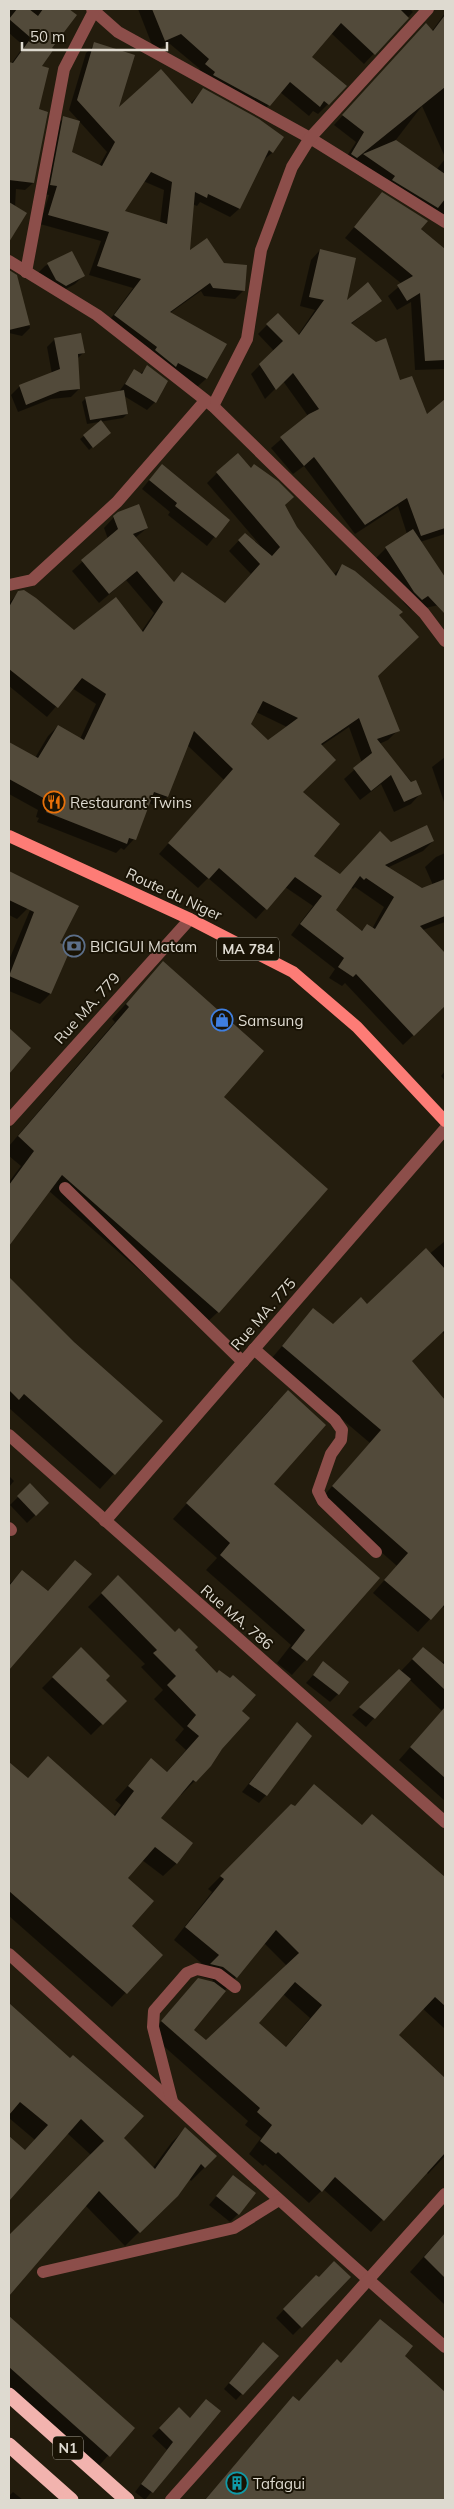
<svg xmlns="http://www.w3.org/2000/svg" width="454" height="2509" font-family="Mulish,sans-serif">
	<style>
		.shadow { fill: #0007; fill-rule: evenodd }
		.building { fill: #524a3a; fill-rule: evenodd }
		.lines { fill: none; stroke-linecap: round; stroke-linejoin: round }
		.minor { stroke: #8c4e4a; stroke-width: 12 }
		.major { stroke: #fd7c76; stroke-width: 12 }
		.highway { stroke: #f2b3ae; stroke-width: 15 }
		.labels { text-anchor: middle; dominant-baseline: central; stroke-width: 4; stroke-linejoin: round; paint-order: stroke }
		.shield { fill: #191305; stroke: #a39e93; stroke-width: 1 }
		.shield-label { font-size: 14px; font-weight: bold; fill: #dedad0 }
		.poi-label { font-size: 15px; fill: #dedad0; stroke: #191305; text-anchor: start }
		.street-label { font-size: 15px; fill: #dedad0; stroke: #191305 }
	</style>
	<rect width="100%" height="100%" fill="#231c0d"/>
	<g class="shadow">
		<polygon points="9,9 67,9 75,15 50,48 40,67 33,183 25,190 16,189 15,207 25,213 9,240 9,63 11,64 24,46 9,33"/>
		<polygon points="138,9 410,9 413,12 364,64 331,33 310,57 328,104 318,114 313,111 309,116 280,92 259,116 195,75 200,69 170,44 154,50"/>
		<polygon points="445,13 445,157 422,106 395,141 437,169 445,159 445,223 345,159 356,142 334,125 416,35 432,31"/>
		<path d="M 95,44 L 117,111 L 190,104 L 203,90 L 272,153 L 262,161 L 239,209 L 230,217 L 200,202 L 197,206 L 192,204 L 188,253 L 244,290 L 235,299 L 204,296 L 201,291 L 170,313 L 225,344 L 206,379 L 197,387 L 106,325 L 133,288 L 89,275 L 101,241 L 40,224 L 49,195 L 42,194 L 55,126 L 64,118 L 70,153 L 99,166 L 107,152 L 69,110 L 86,53 ZM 143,181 L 164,190 L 160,223 L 123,212 Z"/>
		<polygon points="382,194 445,250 445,369 415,370 411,302 397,310 388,296 402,284 345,238"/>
		<polygon points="320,250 345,303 380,301 351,324 426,416 439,405 445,413 445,479 443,481 445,489 445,534 420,542 445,579 444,604 420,609 417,606 411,610 404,603 375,559 386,548 407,534 398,506 355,534 304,466 293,474 271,448 308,416 283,381 265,399 251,374 274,351 258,334 278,314 298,335 315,310 300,306 311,260"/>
		<polygon points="71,253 83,276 75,284 64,290 38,273 45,266"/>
		<polygon points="18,285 30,328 22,336 9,333 9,287"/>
		<polygon points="55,339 84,352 77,359 79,389 71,397 51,399 18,412 11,395 19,387 52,374 47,347"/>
		<polygon points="148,367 155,402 147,410 124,396 127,414 123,418 87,424 82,402 86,398 118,393 134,371 140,374"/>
		<polygon points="84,436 106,436 89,450 80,439"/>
		<path d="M 217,473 L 284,506 L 296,528 L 333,575 L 342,566 L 398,616 L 377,676 L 398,730 L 388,740 L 379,744 L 421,793 L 411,804 L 394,812 L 381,784 L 360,800 L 344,779 L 362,763 L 349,727 L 321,746 L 302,792 L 312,856 L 340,875 L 391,843 L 433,841 L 423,851 L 387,868 L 422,889 L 433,885 L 425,867 L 436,857 L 445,853 L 445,922 L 423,930 L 445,954 L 445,1005 L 403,1045 L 345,983 L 342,986 L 329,978 L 335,969 L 291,935 L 313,906 L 285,887 L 256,919 L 208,878 L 198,888 L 159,854 L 224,780 L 187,745 L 167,797 L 157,807 L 149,803 L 134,839 L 124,850 L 121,848 L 116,853 L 37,822 L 39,818 L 36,817 L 38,810 L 9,794 L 9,744 L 35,758 L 48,736 L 58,726 L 80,739 L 96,704 L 72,688 L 47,717 L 9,686 L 9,603 L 19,592 L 74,631 L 141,632 L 154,613 L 126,580 L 99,603 L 72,571 L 108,539 L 104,528 L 114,517 L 147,528 L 135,538 L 173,583 L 182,574 L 225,604 L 251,574 L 229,551 L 245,534 L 260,545 L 207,483 ZM 256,712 L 287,727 L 268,742 L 250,724 ZM 351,887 L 353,889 L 355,887 L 384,907 L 372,929 L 367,926 L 361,931 L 334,911 Z"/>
		<polygon points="154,474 228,520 207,546 168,515 170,512 142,489"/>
		<polygon points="445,757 445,801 444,802 432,767"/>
		<polygon points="9,872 78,906 59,944 69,948 50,994 40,1004 9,991 9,960 33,903 17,919 9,915"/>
		<polygon points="163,963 222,1097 218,1312 203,1326 49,1191 9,1244 9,1182 21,1166 9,1156 9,1146 115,1022 112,1019"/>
		<polygon points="445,1071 445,1081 441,1076"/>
		<polygon points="445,1241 445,1335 442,1332 411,1361 445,1402 445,1609 442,1606 418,1632 373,1593 397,1566 321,1499 370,1443 271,1359 313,1310 333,1326 367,1306"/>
		<polygon points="9,1279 73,1343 161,1422 100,1489 9,1408"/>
		<polygon points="273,1406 272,1484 378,1578 292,1675 277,1663 291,1645 206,1570 217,1558 173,1519"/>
		<polygon points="9,1476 14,1481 9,1487"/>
		<polygon points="30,1485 48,1503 27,1523 10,1505"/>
		<polygon points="75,1561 56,1612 9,1668 9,1584 23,1572 47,1592"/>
		<polygon points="118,1577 193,1650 240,1712 210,1765 181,1795 180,1793 159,1818 177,1863 163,1876 142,1860 126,1878 130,1926 161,1955 112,2007 9,1916 9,1764 27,1779 48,1757 113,1816 121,1805 115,1800 151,1760 166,1773 186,1750 175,1740 184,1729 154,1699 163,1690 141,1667 145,1664 88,1607"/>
		<polygon points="423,1648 441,1664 445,1660 445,1801 399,1760 442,1711 409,1679 366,1727 352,1715 399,1671 400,1672"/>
		<polygon points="81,1649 105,1680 125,1701 91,1735 42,1688"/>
		<polygon points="324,1663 338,1694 330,1702 306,1683"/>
		<polygon points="297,1723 266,1795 259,1803 242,1792"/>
		<path d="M 314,1786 L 362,1826 L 372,1815 L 445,1879 L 445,2029 L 422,2008 L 397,2035 L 445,2080 L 445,2156 L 428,2174 L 426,2172 L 371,2232 L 323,2189 L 309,2203 L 265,2164 L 263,2166 L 249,2154 L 261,2138 L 245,2125 L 248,2121 L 150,2034 L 198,1979 L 212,1982 L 213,1980 L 199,1976 L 207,1968 L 174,1940 L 212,1892 L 208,1889 L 291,1805 L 294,1807 ZM 264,1943 L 287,1966 L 206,2042 L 192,2030 ZM 283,1994 L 310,2018 L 285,2048 L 257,2023 Z"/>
		<polygon points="9,2005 70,2059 122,2138 152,2169 172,2142 185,2129 216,2156 191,2181 189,2179 176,2195 125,2246 85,2205 9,2295 9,2237 91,2155 67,2133 9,2199 9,2138 24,2152 35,2140 9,2118"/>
		<polygon points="233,2176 238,2214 230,2222 209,2205"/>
		<polygon points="445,2233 445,2305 410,2272"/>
		<polygon points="349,2278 293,2335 276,2318 308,2284 319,2279"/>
		<polygon points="9,2318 133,2428 95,2470 9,2393"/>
		<polygon points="257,2349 277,2356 236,2400 224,2389"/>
		<polygon points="404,2356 445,2393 445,2500 205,2500 293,2398 298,2402 340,2364"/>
		<polygon points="179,2409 190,2419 182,2453 145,2500 135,2492 167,2450 152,2436"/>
		<polygon points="13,2492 23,2500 9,2500 9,2496"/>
	</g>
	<g class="building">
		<polygon points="17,9 29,9 38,16 43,9 69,9 77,15 52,48 54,49 42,66 49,68 39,109 48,112 34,183 9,180 9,62 13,63 31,38 9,19"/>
		<polygon points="152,9 400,9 409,18 375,55 341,23 312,57 347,86 329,105 324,101 320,107 290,82 270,106 213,75 215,72 205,64 209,59 181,34 165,41"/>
		<polygon points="445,15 445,87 357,158 351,154 364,132 342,115 426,23 433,31"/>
		<path d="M 94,42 L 135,55 L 119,107 L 161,69 L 192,104 L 203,88 L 259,119 L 284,137 L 273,153 L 269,150 L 240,209 L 208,194 L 207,198 L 195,192 L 190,250 L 207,238 L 224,263 L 247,265 L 245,291 L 213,288 L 210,283 L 170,312 L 227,344 L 207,379 L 178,363 L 176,367 L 155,350 L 157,347 L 114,315 L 141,279 L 97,266 L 109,232 L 48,215 L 57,186 L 50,185 L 63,116 L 80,121 L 72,152 L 102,166 L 115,142 L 77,100 ZM 151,172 L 172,182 L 167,224 L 125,211 Z"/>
		<polygon points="396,140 445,174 445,199 438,208 392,180 395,176 363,154"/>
		<polygon points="382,192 428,221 421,229 445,249 445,360 425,361 420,293 407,301 397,285 413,276 354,227"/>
		<polygon points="9,202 27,213 9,242"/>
		<polygon points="320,249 356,258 347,300 368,282 382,301 351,323 376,342 386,338 400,380 412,376 427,414 445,399 445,528 421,536 407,498 365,525 314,457 304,466 280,437 309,414 319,409 293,373 276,390 259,364 283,341 266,324 278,313 299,335 324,300 309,297"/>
		<polygon points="72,251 85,276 66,286 56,280 47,263"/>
		<polygon points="9,270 17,275 30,325 9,330"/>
		<polygon points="81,333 85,353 78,354 80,389 60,391 26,405 19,385 60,369 54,338"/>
		<polygon points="147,365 168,381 156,403 125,384 134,369 142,374"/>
		<polygon points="124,390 128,414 90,420 85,397"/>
		<polygon points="101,420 111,433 93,448 83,435"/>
		<path d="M 238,453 L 251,468 L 254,464 L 278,481 L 294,497 L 285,505 L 297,527 L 336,576 L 342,564 L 355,571 L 403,612 L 399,615 L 419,637 L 378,676 L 400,731 L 377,739 L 411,782 L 416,780 L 422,794 L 404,802 L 391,775 L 371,791 L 353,768 L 372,753 L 359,718 L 321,744 L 336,760 L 303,792 L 340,824 L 314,856 L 340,874 L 380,831 L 391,842 L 427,825 L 434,841 L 385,865 L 422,888 L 445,879 L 445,916 L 420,926 L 445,953 L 445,1006 L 414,1036 L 356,974 L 353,977 L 338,967 L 344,958 L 300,924 L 322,896 L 295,877 L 267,910 L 219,868 L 209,879 L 168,843 L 233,769 L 194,731 L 168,797 L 154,792 L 136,840 L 129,838 L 127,844 L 46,812 L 48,808 L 45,806 L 47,800 L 9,779 L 9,742 L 38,758 L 58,725 L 84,740 L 106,694 L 82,678 L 58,708 L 9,669 L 9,607 L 18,591 L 24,590 L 36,598 L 74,630 L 116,597 L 143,632 L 163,602 L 137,571 L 109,594 L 81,560 L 118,529 L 113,516 L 118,512 L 139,504 L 148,528 L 133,534 L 174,582 L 182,572 L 225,603 L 260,564 L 238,540 L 245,533 L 272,556 L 280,547 L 216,472 ZM 263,701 L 298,718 L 268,740 L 251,724 ZM 360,876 L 364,880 L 366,878 L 394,897 L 375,929 L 367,924 L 362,931 L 336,910 Z"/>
		<polygon points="162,464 230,520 216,538 175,506 177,503 149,480"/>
		<polygon points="413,529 445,577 445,614 428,596 422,600 414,592 385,547"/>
		<polygon points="9,871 79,906 60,943 71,948 51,994 9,976 34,912 9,900"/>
		<polygon points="163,961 264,1051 224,1097 328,1189 219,1313 62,1175 9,1246 9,1185 34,1151 18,1136 129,1007 126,1004"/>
		<polygon points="9,1028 31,1048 9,1074"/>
		<polygon points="426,1248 445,1269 445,1330 412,1361 445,1400 445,1604 431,1620 384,1580 408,1553 332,1486 381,1430 282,1346 313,1308 333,1324 361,1297 367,1304"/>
		<polygon points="9,1277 74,1342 163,1421 115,1475 24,1394 19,1400 9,1390"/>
		<polygon points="288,1390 326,1425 274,1484 380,1578 307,1661 291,1648 305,1630 220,1555 230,1543 186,1503"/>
		<polygon points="30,1483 49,1503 36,1516 17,1496"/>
		<polygon points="75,1560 92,1574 9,1670 9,1586 22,1570 48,1591"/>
		<polygon points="118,1575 175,1632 179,1628 198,1647 195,1650 217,1673 219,1670 230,1678 233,1675 256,1695 242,1711 250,1718 222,1749 211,1766 196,1782 193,1780 161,1818 193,1843 177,1864 155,1847 128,1878 154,1901 132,1926 163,1955 127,1994 9,1891 9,1762 28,1778 48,1756 115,1816 134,1791 128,1786 151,1758 167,1772 199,1736 187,1726 196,1715 167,1685 176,1676 153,1653 157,1650 101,1593"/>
		<polygon points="81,1647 110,1676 106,1680 127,1701 103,1725 52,1677"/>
		<polygon points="423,1647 445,1665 445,1690 412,1659"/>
		<polygon points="323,1661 349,1682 339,1695 313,1675"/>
		<polygon points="399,1669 411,1679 375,1719 359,1707"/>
		<polygon points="445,1707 445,1778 410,1747"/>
		<polygon points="297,1722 312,1736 267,1796 249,1784"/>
		<path d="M 314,1784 L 362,1825 L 372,1814 L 445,1877 L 445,2006 L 435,1997 L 399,2035 L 445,2078 L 445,2153 L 384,2221 L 335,2177 L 322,2192 L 278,2152 L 276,2154 L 260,2141 L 272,2125 L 257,2112 L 260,2108 L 161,2021 L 198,1978 L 214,1982 L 226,1991 L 194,2030 L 206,2040 L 299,1953 L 276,1930 L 237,1978 L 223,1967 L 210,1964 L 219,1955 L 185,1927 L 224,1879 L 220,1876 L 291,1804 L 295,1806 ZM 295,1982 L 322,2005 L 286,2047 L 259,2023 Z"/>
		<polygon points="9,2003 70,2058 73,2055 144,2116 124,2138 155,2169 185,2127 217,2156 205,2168 201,2164 178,2196 140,2233 99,2191 9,2296 9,2235 104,2141 81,2119 9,2201 9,2136 25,2150 48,2125 20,2102 9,2115"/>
		<polygon points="233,2175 256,2193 239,2215 216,2196"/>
		<polygon points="445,2233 445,2278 424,2257"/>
		<polygon points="334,2261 351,2277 302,2328 283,2309 316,2275 319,2277"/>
		<polygon points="9,2316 135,2428 110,2457 9,2367"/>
		<polygon points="380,2319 413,2346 405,2356 445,2392 445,2500 205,2500 293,2396 299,2401 337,2359 341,2363"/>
		<polygon points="263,2342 279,2356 243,2395 229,2383"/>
		<polygon points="206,2399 221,2411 153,2493 141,2484 173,2442 159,2428 179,2407 190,2418"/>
	</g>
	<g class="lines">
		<g class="minor">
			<polyline points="92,9 118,32 310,138 445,222"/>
			<polyline points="9,261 97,315 213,406 424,613 445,641"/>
			<polyline points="26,272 64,69 95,9"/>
			<polyline points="213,406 247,339 261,250 292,167 310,138 428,9"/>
			<polyline points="9,585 32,580 117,502 205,401"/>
			<polyline points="9,1120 190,919"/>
			<polyline points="65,1188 243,1362"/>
			<polyline points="254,1349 335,1420 342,1430 341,1440 331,1454 318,1491 323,1501 376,1552"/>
			<polyline points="9,1435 445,1822"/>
			<polyline points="105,1521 445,1129"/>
			<polyline points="9,1528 11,1530"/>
			<path d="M 9,1954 C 155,2085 297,2219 445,2347"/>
			<polyline points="172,2101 153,2027 154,2011 187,1973 197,1969 218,1974 235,1987"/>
			<polyline points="43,2272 234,2228 279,2200"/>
			<polyline points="171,2500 445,2194"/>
		</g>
		<polyline class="major" points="9,836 190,919 293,972 357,1027 445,1121"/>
		<g class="highway">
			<polyline points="9,2395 127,2500"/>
			<polyline points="9,2445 71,2500"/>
		</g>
	</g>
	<defs>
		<g id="restaurant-ring" transform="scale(1.125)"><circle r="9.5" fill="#191305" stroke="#e8710a" stroke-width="1.5"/><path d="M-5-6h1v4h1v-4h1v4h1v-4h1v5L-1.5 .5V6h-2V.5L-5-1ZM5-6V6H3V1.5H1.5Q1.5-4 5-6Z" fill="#e8710a"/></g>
		<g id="bank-ring" transform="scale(1.125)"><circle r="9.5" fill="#191305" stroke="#5c6f8a" stroke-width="1.5"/><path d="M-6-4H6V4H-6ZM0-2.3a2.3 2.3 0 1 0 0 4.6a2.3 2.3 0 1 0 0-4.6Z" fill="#5c6f8a"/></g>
		<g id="shop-ring" transform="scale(1.125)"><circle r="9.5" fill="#191305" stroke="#3f7fe0" stroke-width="1.5"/><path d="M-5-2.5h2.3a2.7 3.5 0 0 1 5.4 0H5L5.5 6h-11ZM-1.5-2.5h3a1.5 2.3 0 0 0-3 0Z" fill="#3f7fe0"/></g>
		<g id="building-ring" transform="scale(1.125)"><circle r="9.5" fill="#191305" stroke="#0f9aa8" stroke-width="1.5"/><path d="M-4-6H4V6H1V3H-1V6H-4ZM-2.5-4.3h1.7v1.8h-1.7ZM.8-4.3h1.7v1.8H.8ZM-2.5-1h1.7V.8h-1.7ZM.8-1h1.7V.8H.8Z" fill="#0f9aa8"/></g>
	</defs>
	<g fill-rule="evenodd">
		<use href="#restaurant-ring" x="54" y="802"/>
		<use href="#bank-ring" x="74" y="946"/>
		<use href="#shop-ring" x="222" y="1020"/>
		<use href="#building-ring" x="237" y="2483"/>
	</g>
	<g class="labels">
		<g class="shield">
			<rect x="217" y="937.5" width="62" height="23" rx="4"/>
			<rect x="53" y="2436.5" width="30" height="23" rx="4"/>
		</g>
		<g class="shield-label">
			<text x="248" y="949">MA 784</text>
			<text x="68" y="2448">N1</text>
		</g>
		<g class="poi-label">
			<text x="70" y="802">Restaurant Twins</text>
			<text x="90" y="946">BICIGUI Matam</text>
			<text x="238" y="1020">Samsung</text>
			<text x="253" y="2483">Tafagui</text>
		</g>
		<g class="street-label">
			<text transform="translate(174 894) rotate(25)">Route du Niger</text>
			<text transform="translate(87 1008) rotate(-48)">Rue MA. 779</text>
			<text transform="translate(263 1314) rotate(-49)">Rue MA. 775</text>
			<text transform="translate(237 1617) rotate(41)">Rue MA. 786</text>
		</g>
	</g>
	<rect width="454" height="2509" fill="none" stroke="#dedad0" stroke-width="20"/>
	<path d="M22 42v8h145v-8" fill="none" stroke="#dedad0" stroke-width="2.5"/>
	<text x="30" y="42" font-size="15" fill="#dedad0" stroke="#191305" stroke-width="4" paint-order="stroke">50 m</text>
</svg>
